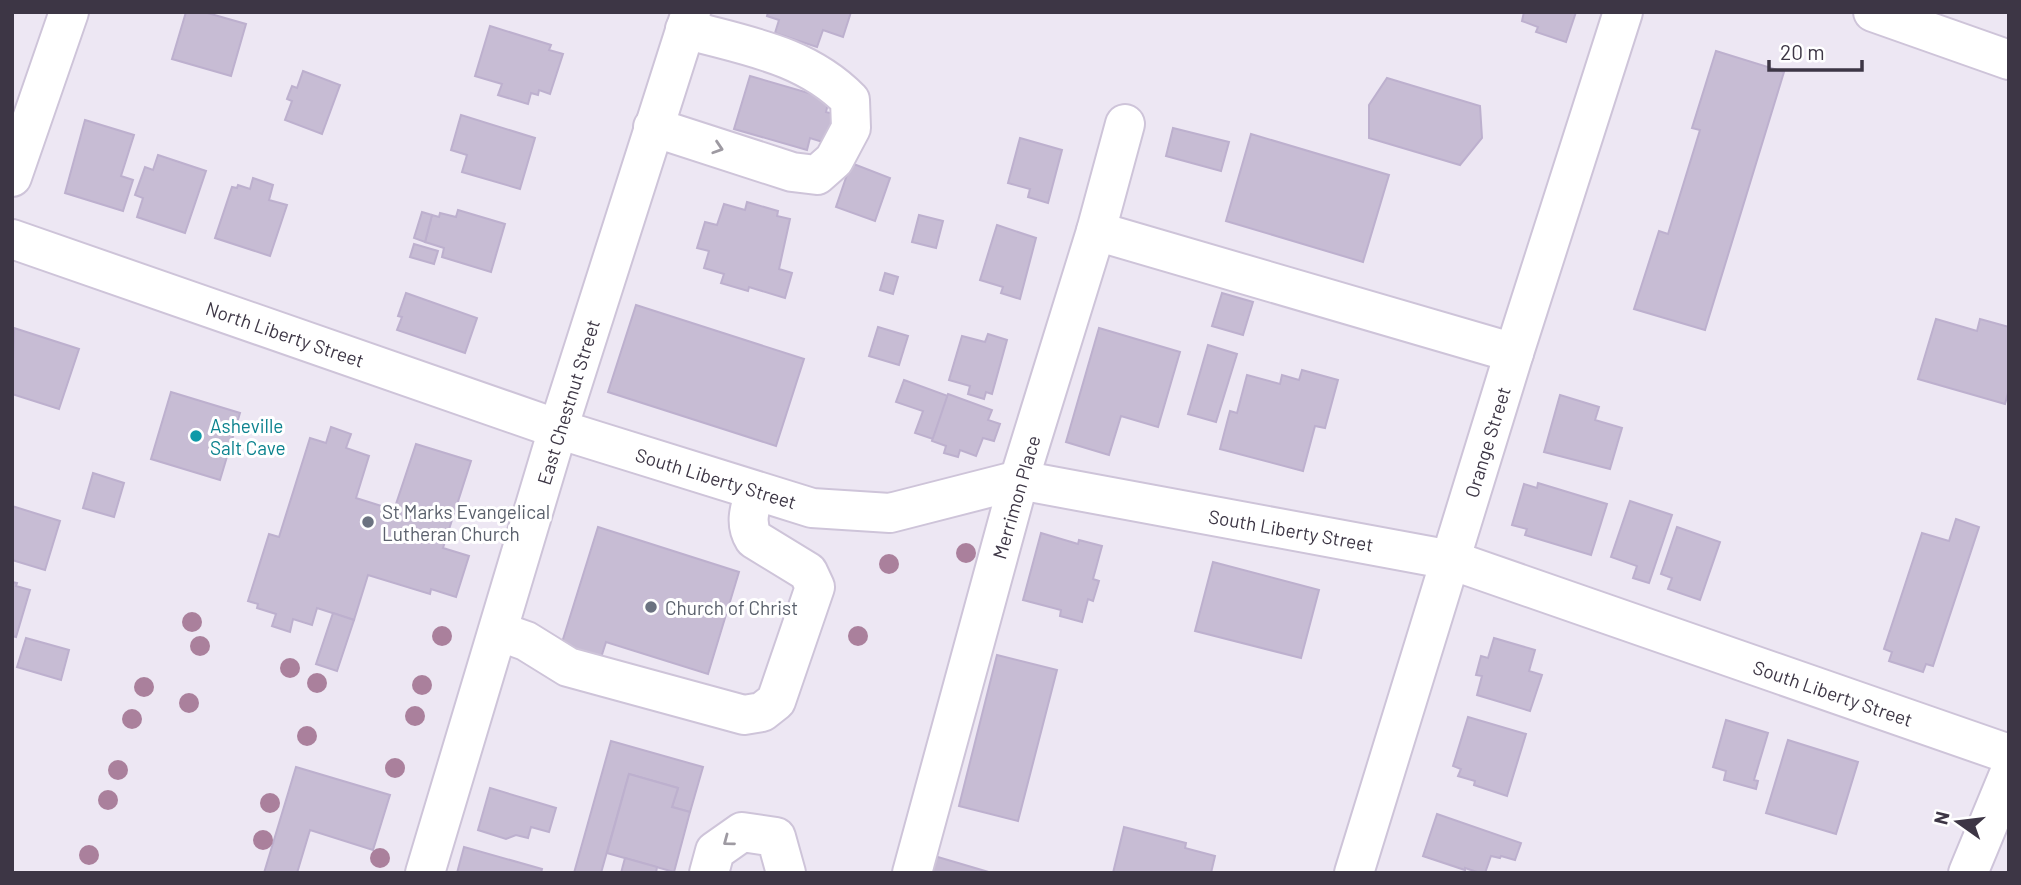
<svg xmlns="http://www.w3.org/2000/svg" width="2021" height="885" font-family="Barlow,sans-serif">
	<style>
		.building { fill: #c7bcd4; stroke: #bdb0ce; stroke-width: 2 }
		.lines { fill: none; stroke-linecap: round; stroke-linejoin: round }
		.minor-casing { stroke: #cec4d9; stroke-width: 42 }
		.minor { stroke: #fff; stroke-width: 38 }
		.tree { fill: #aa809c }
		.oneway { stroke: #9e9aa2 }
		.culture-dot { fill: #0f9aa8; stroke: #fff; stroke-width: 2.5 }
		.worship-dot { fill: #6b7280; stroke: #fff; stroke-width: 2.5 }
		.labels { text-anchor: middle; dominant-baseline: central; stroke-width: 6; stroke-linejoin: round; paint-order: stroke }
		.street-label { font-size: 19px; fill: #3d3645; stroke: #fff }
		.culture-label { font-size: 19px; fill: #0d838f; stroke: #fff; text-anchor: start }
		.worship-label { font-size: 19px; fill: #5b616d; stroke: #fff; text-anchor: start }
	</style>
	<rect width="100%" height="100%" fill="#ede7f3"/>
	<g class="building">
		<polygon points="186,12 204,12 246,24 231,76 172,59"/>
		<polygon points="768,12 851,12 843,37 823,30 817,47 775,33 779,20 767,16"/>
		<polygon points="1524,12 1576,12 1566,42 1536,32 1538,27 1522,21"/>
		<polygon points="490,26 551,45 549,50 563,54 550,94 539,90 538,95 531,93 528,104 498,95 502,84 475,76"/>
		<polygon points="1716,51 1784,72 1705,330 1634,309 1659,231 1668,234 1700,130 1692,128"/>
		<polygon points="303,71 340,85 322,134 285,120 292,101 287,99 292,86 297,88"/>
		<polygon points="750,76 829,99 826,112 837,115 829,144 810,138 807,150 734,129"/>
		<polygon points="1387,78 1480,106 1482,138 1460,165 1369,138 1369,105"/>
		<polygon points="461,115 535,138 520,189 462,172 467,155 451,150"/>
		<polygon points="85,120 134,135 121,176 133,180 123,211 65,193"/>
		<polygon points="1173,128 1229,142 1221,171 1166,156"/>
		<polygon points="1251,134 1389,175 1363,262 1226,221"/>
		<polygon points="1020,138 1062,150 1048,203 1028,197 1030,189 1008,183"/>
		<polygon points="158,155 206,171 185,233 137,217 143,198 135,195 145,167 153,170"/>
		<polygon points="851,163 890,178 875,221 836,207"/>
		<polygon points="253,178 273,185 269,200 287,205 270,256 215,238 232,187 237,188 238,185 250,189"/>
		<polygon points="747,202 778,211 777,216 790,219 779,269 792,273 785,298 749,287 748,291 721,283 724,274 704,268 709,251 697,248 705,222 717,225 724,204 745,210"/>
		<polygon points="458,210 505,224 491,272 442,257 444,248 425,242 432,215 439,217 440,213 456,217"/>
		<polygon points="422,212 432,215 425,242 414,238"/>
		<polygon points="919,215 943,221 936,248 912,242"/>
		<polygon points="997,225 1036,238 1020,299 1001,293 1003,287 980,280"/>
		<polygon points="414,244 438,251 434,264 410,257"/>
		<polygon points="885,273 898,277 893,294 880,290"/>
		<polygon points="406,293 477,318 465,353 397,330 402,317 398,316"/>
		<polygon points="1222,293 1253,302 1243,335 1212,326"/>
		<polygon points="636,305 804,359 776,446 608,392"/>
		<polygon points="1936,319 1977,331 1980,319 2009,327 2009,389 2005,404 1918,379"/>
		<polygon points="878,327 908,336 899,365 869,356"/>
		<polygon points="14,328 79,349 59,409 12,394"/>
		<polygon points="1099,328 1180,352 1158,427 1121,416 1109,455 1066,442"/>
		<polygon points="988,334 1007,340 992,394 986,392 984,399 968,394 970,386 949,380 962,336 985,342"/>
		<polygon points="1208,345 1237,354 1216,422 1188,414"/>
		<polygon points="1302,370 1338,380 1325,428 1315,426 1303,471 1220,449 1230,411 1237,413 1247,375 1280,384 1282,375 1299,380"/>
		<polygon points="904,380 948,396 933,439 915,433 923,411 896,402"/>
		<polygon points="171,392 240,413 220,480 151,459"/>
		<polygon points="948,394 992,410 988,420 1000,424 994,441 983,438 976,456 960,450 958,457 944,453 946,446 932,441"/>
		<polygon points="1560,395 1599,407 1595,420 1622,428 1610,469 1544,452"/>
		<polygon points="331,427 351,434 346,448 369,456 356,498 394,510 416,444 471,461 443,548 469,556 456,597 431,589 430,594 368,575 354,620 317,608 312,625 293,619 290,632 272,626 276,614 257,608 258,604 248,601 269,534 279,537 310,438 326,443"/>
		<polygon points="93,473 124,483 114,517 83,508"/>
		<polygon points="1538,483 1607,504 1591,555 1525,535 1527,529 1512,525 1524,484 1537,488"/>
		<polygon points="1630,501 1672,515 1649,583 1633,578 1637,566 1611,557"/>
		<polygon points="12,506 60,521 45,570 12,560"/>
		<polygon points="1956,519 1979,527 1933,666 1926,664 1923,672 1889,661 1892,652 1884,649 1922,533 1949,541"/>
		<polygon points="598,527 739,572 708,674 606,642 599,664 559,652"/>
		<polygon points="1677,527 1720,542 1700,600 1668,589 1672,578 1661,574"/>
		<polygon points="1041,533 1078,544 1079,540 1102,546 1093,579 1099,581 1093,601 1088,599 1082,622 1060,616 1061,610 1023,600"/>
		<polygon points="1213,562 1319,590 1301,658 1195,631"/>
		<polygon points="12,582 17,583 16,586 30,590 16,637 12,636"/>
		<polygon points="333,613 354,620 337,671 316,664"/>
		<polygon points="26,638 69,650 61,680 17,667"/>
		<polygon points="1494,638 1535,650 1529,671 1542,675 1530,711 1477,695 1482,676 1476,675 1481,656 1488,658"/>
		<polygon points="997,655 1057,670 1018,821 959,806"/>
		<polygon points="1468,717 1526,734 1507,796 1474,785 1475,781 1458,776 1461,769 1453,766"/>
		<polygon points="1726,720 1768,733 1754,780 1758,781 1756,789 1724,780 1726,771 1713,767"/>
		<polygon points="1788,740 1858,762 1836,834 1766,813"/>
		<polygon points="611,741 703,767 690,812 672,807 678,788 629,774 601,873 574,873"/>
		<polygon points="296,767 390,795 373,850 310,830 297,873 264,873"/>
		<polygon points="629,774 678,788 672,807 690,812 674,872 607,853"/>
		<polygon points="490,788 556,808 549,832 531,827 528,838 516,835 506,839 478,830"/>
		<polygon points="1437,814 1521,843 1515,860 1501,856 1500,858 1491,856 1485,873 1480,873 1465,868 1465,870 1423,856"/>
		<polygon points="1124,827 1186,843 1185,848 1215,856 1211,873 1113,873"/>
		<polygon points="464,847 542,869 541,873 457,873"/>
		<polygon points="931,855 992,873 926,873"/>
		<polygon points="625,858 657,867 656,873 621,873"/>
	</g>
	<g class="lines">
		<g class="minor-casing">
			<g id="minor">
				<polyline points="1873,12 2009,60"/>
				<path d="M 653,127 L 792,172 L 817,175 L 834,160 L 851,128 L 850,100 C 805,54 745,46 685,29"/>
				<polyline points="12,177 69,12"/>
				<polyline points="1096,231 1514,353"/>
				<polyline points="12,239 558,429 812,508 890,513 1019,480 1451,560 2009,754"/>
				<path d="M 498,631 L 526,641 L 568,667 L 744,715 L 762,712 L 776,701 L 815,587 L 808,572 L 754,539 C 744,523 750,508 755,491"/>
				<polyline points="425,873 558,429 691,12"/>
				<polyline points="709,873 715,851 742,832 776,837 786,873"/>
				<polyline points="912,873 1019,480 1096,231 1125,124"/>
				<polyline points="1354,873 1514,353 1623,12"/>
				<polyline points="1968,873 2009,774"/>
			</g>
		</g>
		<use href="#minor" class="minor"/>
	</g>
	<g class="tree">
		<circle cx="966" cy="553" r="10"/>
		<circle cx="889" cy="564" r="10"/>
		<circle cx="192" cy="622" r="10"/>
		<circle cx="442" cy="636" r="10"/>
		<circle cx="858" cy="636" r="10"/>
		<circle cx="200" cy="646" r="10"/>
		<circle cx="290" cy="668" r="10"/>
		<circle cx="317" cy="683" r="10"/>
		<circle cx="422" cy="685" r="10"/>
		<circle cx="144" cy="687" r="10"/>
		<circle cx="189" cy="703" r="10"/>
		<circle cx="415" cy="716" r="10"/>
		<circle cx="132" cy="719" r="10"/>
		<circle cx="307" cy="736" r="10"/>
		<circle cx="395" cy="768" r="10"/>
		<circle cx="118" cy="770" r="10"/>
		<circle cx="108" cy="800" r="10"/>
		<circle cx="270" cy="803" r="10"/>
		<circle cx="263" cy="840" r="10"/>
		<circle cx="89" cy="855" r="10"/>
		<circle cx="380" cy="858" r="10"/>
	</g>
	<defs><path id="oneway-chevron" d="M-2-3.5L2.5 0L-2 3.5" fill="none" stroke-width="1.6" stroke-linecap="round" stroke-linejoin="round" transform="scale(1.75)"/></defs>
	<g class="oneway">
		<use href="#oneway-chevron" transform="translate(718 148) rotate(18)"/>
		<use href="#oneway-chevron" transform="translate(728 841) rotate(143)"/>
	</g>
	<circle class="culture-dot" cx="196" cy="436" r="7"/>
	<g class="worship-dot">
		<circle cx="368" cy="522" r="7"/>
		<circle cx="651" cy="607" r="7"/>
	</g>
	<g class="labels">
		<g class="street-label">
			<text transform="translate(285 334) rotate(19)">North Liberty Street</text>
			<text transform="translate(568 402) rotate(-73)">East Chestnut Street</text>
			<text transform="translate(1487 442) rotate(-73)">Orange Street</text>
			<text transform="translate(716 478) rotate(17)">South Liberty Street</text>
			<text transform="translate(1016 497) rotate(-74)">Merrimon Place</text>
			<text transform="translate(1291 530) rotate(10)">South Liberty Street</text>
			<text transform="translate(1833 693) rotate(19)">South Liberty Street</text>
		</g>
		<g class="culture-label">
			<text x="210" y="425">Asheville<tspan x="210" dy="22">Salt Cave</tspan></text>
		</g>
		<g class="worship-label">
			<text x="382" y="511">St Marks Evangelical<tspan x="382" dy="22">Lutheran Church</tspan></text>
			<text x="665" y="607">Church of Christ</text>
		</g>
	</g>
	<rect width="2021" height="885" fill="none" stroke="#3d3645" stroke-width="28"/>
	<g transform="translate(1958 822) rotate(284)" stroke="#ffffff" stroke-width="5" paint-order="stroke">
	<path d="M0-5L12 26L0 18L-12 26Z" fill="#3d3645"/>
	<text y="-10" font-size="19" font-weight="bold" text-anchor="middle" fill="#3d3645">N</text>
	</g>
	<path d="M1769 60v10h93v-10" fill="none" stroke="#3d3645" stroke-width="3.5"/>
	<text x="1780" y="60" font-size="21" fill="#3d3645" stroke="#ffffff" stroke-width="5" paint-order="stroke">20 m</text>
</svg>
